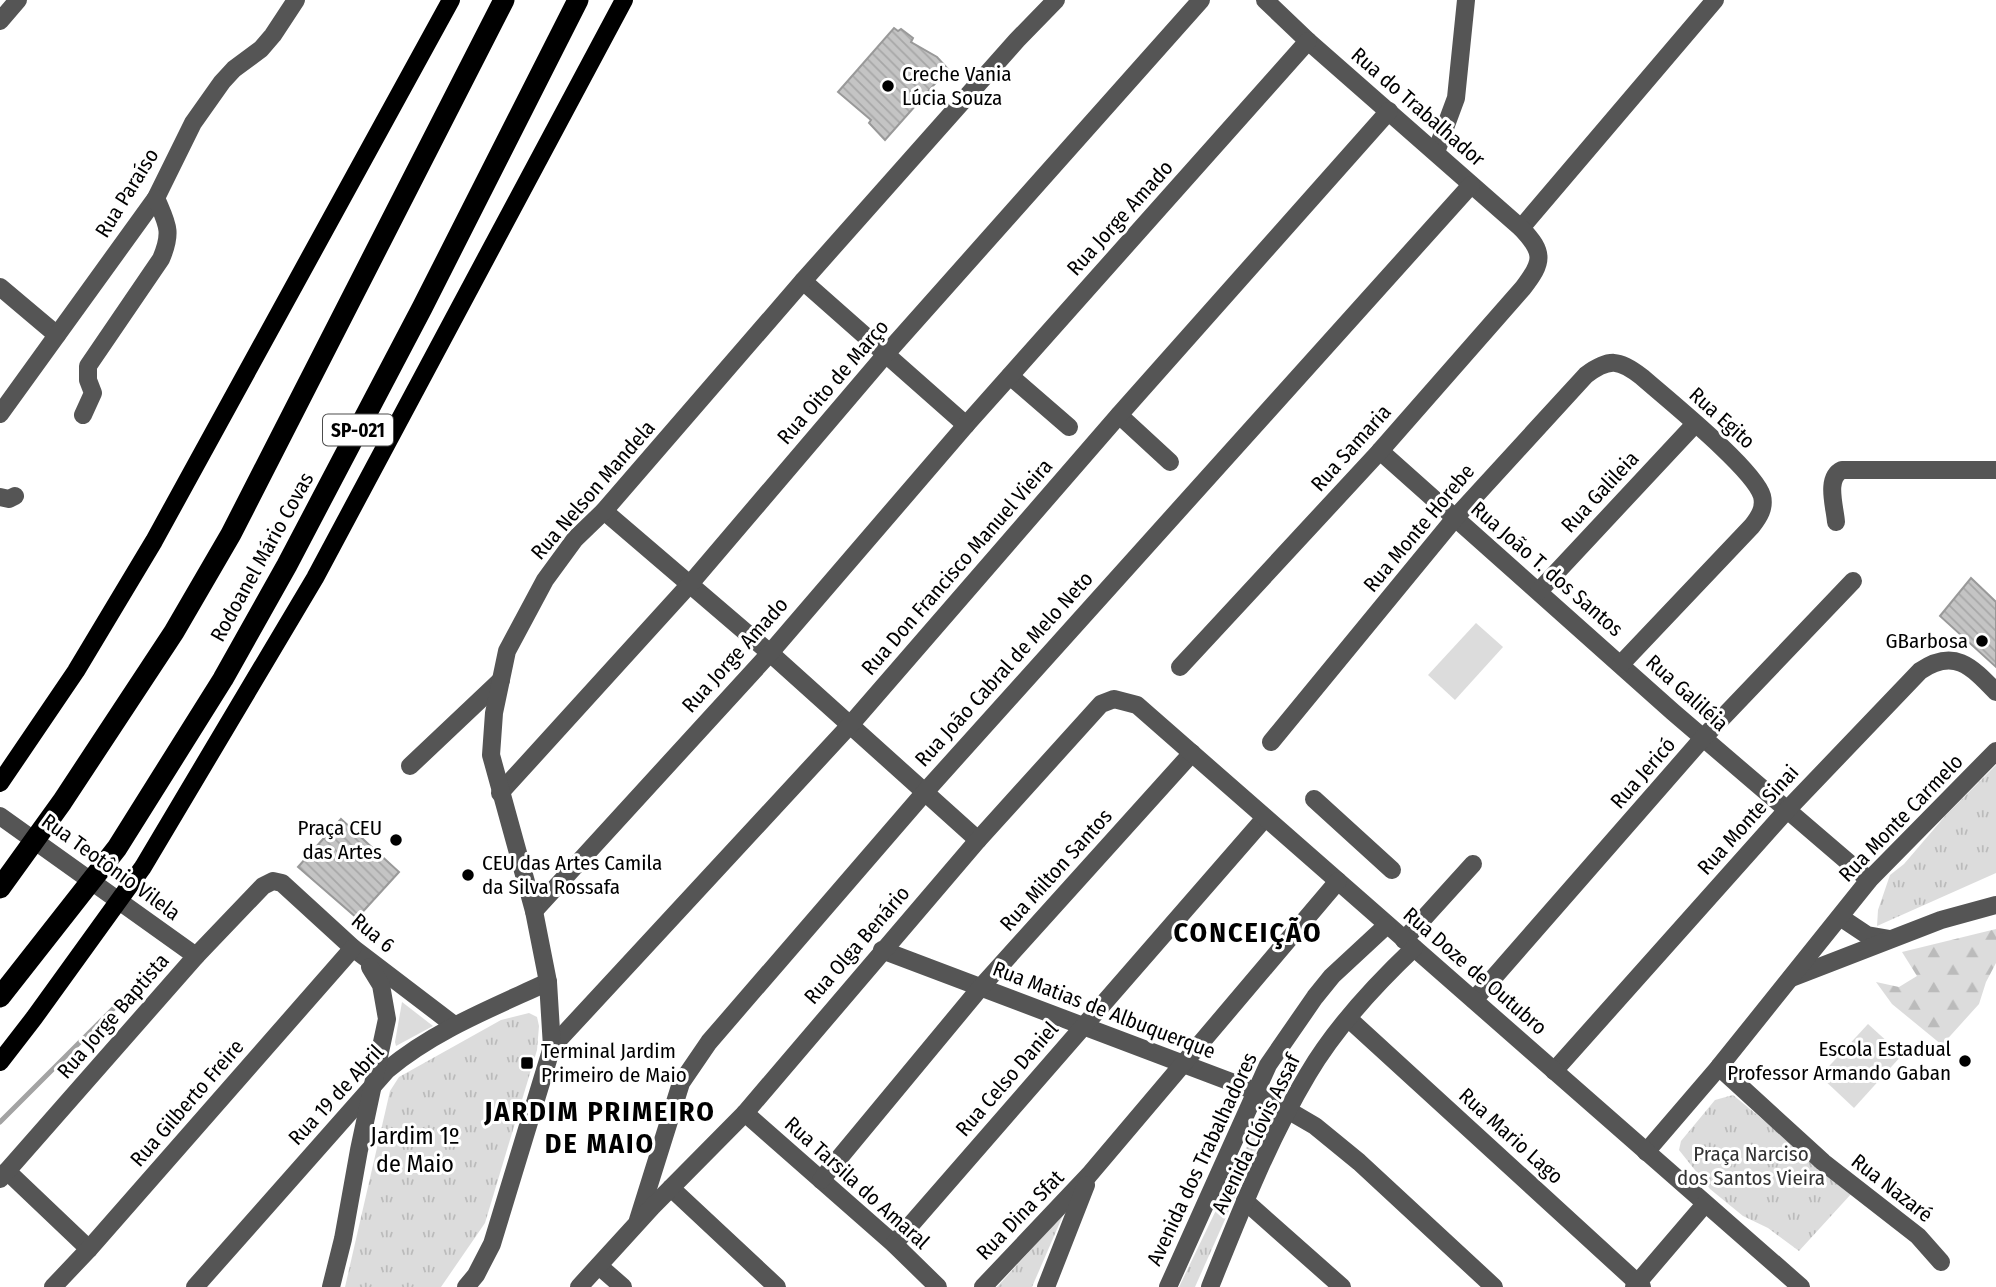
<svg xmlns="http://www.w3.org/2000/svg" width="1996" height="1287" font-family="'Fira Sans Condensed',sans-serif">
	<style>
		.green { fill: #dcdcdc }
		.forest { fill: url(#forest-firs) }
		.park { fill: url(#park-tufts) }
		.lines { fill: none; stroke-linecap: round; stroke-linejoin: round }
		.stream { stroke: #a3a3a3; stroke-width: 5 }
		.building { fill: url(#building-back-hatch); stroke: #999; stroke-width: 2 }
		.minor { stroke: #555; stroke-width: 18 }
		.major { stroke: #000; stroke-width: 18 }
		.highway { stroke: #000; stroke-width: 21 }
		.poi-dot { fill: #000; stroke: #fff; stroke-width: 2.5 }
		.labels { text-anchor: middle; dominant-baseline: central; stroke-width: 6; stroke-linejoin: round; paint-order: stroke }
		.shield { fill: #fff; stroke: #4c4c4c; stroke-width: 2 }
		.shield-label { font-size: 19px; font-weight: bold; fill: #000 }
		.poi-label { font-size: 21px; fill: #000; stroke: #fff; text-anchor: start }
		.street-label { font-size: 21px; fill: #000; stroke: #fff }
		.park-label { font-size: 21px; fill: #333; stroke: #fff }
		.quarter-label { font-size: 24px; fill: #000; stroke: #fff }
		.district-label { font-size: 28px; font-weight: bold; letter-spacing: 2px; fill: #000; stroke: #fff }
	</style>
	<defs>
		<pattern id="forest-firs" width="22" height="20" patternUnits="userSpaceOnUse" patternTransform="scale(1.75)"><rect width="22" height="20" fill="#dcdcdc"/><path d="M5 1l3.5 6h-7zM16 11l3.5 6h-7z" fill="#bbb"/></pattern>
		<pattern id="park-tufts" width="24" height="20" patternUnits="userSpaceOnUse" patternTransform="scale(1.75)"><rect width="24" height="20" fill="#dcdcdc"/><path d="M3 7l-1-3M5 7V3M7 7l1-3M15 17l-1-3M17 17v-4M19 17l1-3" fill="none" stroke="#bbb"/></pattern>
		<pattern id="building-back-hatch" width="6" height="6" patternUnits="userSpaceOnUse" patternTransform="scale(1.75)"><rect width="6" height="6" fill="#c4c4c4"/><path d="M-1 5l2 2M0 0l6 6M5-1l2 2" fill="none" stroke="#a7a7a7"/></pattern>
	</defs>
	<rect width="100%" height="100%" fill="#fff"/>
	<g class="green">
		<polygon points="1476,623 1503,647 1455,700 1428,675"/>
		<polygon points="402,1002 433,1026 396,1046 395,1042"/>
		<polygon points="1868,1024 1902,1055 1854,1108 1820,1076"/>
	</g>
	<polygon class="forest" points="1996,929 1996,963 1986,982 1979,1004 1942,1045 1892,1004 1876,982 1899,987 1917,976 1902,952"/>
	<g class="park">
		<polygon points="1996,765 1996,873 1877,926 1878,910 1890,875 1904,864 1946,815"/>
		<polygon points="529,1013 537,1017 539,1026 537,1050 485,1223 441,1287 345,1287 390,1091 399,1077 501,1020"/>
		<polygon points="1733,1095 1852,1193 1799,1251 1768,1228 1743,1216 1710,1189 1679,1150 1681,1141 1715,1100"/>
		<polygon points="1259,1121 1263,1134 1195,1287 1179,1287"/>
		<polygon points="1064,1213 1032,1287 997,1287"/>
	</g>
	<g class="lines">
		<polyline class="stream" points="0,1122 140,982"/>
	</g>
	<g class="building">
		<polygon points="894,28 898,31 901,29 913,38 911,42 937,57 948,69 885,140 869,123 871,120 838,92"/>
		<polygon points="1971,578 1996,602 1996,667 1940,616"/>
		<polygon points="341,819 399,872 357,918 298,867"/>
	</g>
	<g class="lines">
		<g class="minor">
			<polyline points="0,21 18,0"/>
			<polyline points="1436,152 1456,98 1466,0"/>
			<polyline points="1521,228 1715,0"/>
			<polyline points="803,281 966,425"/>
			<polyline points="0,287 57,335"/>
			<polyline points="1010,376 1069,427"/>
			<polyline points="0,414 156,198 193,123 222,82 234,69 261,49 273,35 296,0"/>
			<path d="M 83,415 L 93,393 L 88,380 L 88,366 L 161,259 C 173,231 167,224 156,198"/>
			<polyline points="1119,415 1170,462"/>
			<polyline points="1380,451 1673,712 1869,880"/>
			<polyline points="0,497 9,499 15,496"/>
			<polyline points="604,511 770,653 978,840"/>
			<path d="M 1836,522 C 1835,507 1825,478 1842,470 L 1996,470"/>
			<polyline points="1539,591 1695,424"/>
			<path d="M 1180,667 L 1380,451 L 1523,288 C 1543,262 1545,253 1521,228 L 1308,41 L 1265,0"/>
			<path d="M 1271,742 L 1455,518 L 1586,375 C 1609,358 1619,359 1642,377 C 1667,399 1754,469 1762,496 C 1765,508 1759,517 1752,526 L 1621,664"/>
			<polyline points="410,766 501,680"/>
			<polyline points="500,793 690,584 886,354 1201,0"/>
			<polyline points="1314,799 1392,870"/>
			<polyline points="0,816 196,956"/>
			<polyline points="534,911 770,653 966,425 1308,41"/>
			<polyline points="1840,917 1867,935 1890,939"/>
			<polyline points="1404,940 1473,864"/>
			<polyline points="882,950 1255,1091 1315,1126 1359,1162 1494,1287"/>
			<polyline points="1791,978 1941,920 1996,905"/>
			<polyline points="1474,1000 1703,738 1853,581"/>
			<polyline points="1349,1019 1642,1287"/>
			<polyline points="552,1047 851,724 1119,415 1389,111"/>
			<polyline points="1719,1067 1823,1162 1918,1236 1941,1262"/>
			<path d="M 1554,1071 L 1787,810 L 1920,671 C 1954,648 1971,666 1996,692"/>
			<polyline points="745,1113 894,1244 938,1287"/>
			<polyline points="1646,1152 1719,1067 1869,880 1996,751"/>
			<polyline points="7,1171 89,1249"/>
			<polyline points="0,1179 196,956 263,886 273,881 282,883 353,948 454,1025"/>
			<polyline points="821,1180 981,987 1192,753"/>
			<polyline points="671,1188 777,1287"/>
			<polyline points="1245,1201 1342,1287"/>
			<polyline points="638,1220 681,1083 709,1042 925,792 1471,185"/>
			<polyline points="894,1244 1265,818"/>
			<polyline points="599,1266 623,1287"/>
			<polyline points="53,1287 89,1249 353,948"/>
			<path d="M 195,1287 L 387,1070 C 435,1030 492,1008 548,982"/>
			<polyline points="331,1287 343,1239 359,1150 387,1019 381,985 370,967"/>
			<polyline points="466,1287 476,1275 492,1244 552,1047 548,982 534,911 491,755 494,713 507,651 545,580 575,539 604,511 803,281 1017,40 1056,0"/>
			<polyline points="579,1287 652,1207 745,1113 978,840 1101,704 1114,699 1137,705 1801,1287"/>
			<polyline points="983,1287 1089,1175 1338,881"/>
			<polyline points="1046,1287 1086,1185"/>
			<polyline points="1168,1287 1268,1065 1315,997 1332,976 1387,925"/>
			<path d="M 1210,1287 C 1239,1215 1268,1141 1308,1074 C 1335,1028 1375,985 1414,948"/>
			<polyline points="1634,1287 1705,1204"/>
		</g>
		<g class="major">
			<polyline points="0,783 76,671 154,541 451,0"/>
			<polyline points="0,1062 34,1018 143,867 315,578 624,0"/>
		</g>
		<g class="highway">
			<polyline points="0,888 62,802 174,632 231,534 504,0"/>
			<polyline points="0,997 117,848 223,679 287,565 422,308 578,0"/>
		</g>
	</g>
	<g class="poi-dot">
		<circle cx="888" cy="86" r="7"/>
		<circle cx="1982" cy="641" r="7"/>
		<circle cx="396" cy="840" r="7"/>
		<circle cx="468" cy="875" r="7"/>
		<circle cx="1965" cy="1061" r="7"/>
		<rect x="520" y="1056" width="14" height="14" rx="3.5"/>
	</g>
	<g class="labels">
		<rect class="shield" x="323" y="414.5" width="70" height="31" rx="5"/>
		<g class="shield-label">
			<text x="358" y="430">SP-021</text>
		</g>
		<g class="poi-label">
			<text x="902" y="74">Creche Vania<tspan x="902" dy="24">Lúcia Souza</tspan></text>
			<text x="1968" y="641" text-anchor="end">GBarbosa</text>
			<text x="382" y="828" text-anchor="end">Praça CEU<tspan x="382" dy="24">das Artes</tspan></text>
			<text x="482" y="863">CEU das Artes Camila<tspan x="482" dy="24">da Silva Rossafa</tspan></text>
			<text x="1951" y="1049" text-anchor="end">Escola Estadual<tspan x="1951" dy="24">Professor Armando Gaban</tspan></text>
			<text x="541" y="1051">Terminal Jardim<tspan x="541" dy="24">Primeiro de Maio</tspan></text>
		</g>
		<g class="street-label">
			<text transform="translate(1418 107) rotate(41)">Rua do Trabalhador</text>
			<text transform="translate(127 193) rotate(-58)">Rua Paraíso</text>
			<text transform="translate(1120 218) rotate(-48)">Rua Jorge Amado</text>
			<text transform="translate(833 382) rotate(-49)">Rua Oito de Março</text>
			<text transform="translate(1722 418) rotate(42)">Rua Egito</text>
			<text transform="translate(1351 448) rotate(-48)">Rua Samaria</text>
			<text transform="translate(593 490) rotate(-49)">Rua Nelson Mandela</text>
			<text transform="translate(1600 492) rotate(-47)">Rua Galileia</text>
			<text transform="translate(1419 528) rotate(-50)">Rua Monte Horebe</text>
			<text transform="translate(262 557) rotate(-61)">Rodoanel Mário Covas</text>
			<text transform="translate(957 567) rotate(-49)">Rua Don Francisco Manuel Vieira</text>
			<text transform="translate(1547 569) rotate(41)">Rua João T. dos Santos</text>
			<text transform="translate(735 655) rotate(-48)">Rua Jorge Amado</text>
			<text transform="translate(1004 669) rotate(-48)">Rua João Cabral de Melo Neto</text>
			<text transform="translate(1687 693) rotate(42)">Rua Galiléia</text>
			<text transform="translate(1643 773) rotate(-49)">Rua Jericó</text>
			<text transform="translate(1901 818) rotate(-46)">Rua Monte Carmelo</text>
			<text transform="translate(1748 820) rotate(-48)">Rua Monte Sinai</text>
			<text transform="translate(111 867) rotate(36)">Rua Teotônio Vilela</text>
			<text transform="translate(1056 870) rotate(-48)">Rua Milton Santos</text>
			<text transform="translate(373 933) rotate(40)">Rua 6</text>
			<text transform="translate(857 945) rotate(-49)">Rua Olga Benário</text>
			<text transform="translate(1475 971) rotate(41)">Rua Doze de Outubro</text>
			<text transform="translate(1104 1010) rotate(21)">Rua Matias de Albuquerque</text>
			<text transform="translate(113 1016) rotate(-49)">Rua Jorge Baptista</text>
			<text transform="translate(1007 1079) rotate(-49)">Rua Celso Daniel</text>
			<text transform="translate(336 1095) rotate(-47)">Rua 19 de Abril</text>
			<text transform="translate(187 1103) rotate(-49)">Rua Gilberto Freire</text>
			<text transform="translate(1256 1134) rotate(-64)">Avenida Clóvis Assaf</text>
			<text transform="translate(1511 1136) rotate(42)">Rua Mario Lago</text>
			<text transform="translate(1202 1159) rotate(-65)">Avenida dos Trabalhadores</text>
			<text transform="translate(857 1183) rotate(42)">Rua Tarsila do Amaral</text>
			<text transform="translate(1892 1188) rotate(38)">Rua Nazaré</text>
			<text transform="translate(1020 1215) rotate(-46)">Rua Dina Sfat</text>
		</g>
		<g class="park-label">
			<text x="1751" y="1154">Praça Narciso<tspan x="1751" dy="24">dos Santos Vieira</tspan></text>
		</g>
		<g class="quarter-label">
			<text x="415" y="1136">Jardim 1º<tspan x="415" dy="28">de Maio</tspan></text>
		</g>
		<g class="district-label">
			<text x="1248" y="932">CONCEIÇÃO</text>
			<text x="600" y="1111">JARDIM PRIMEIRO<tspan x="600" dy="32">DE MAIO</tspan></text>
		</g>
	</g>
</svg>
